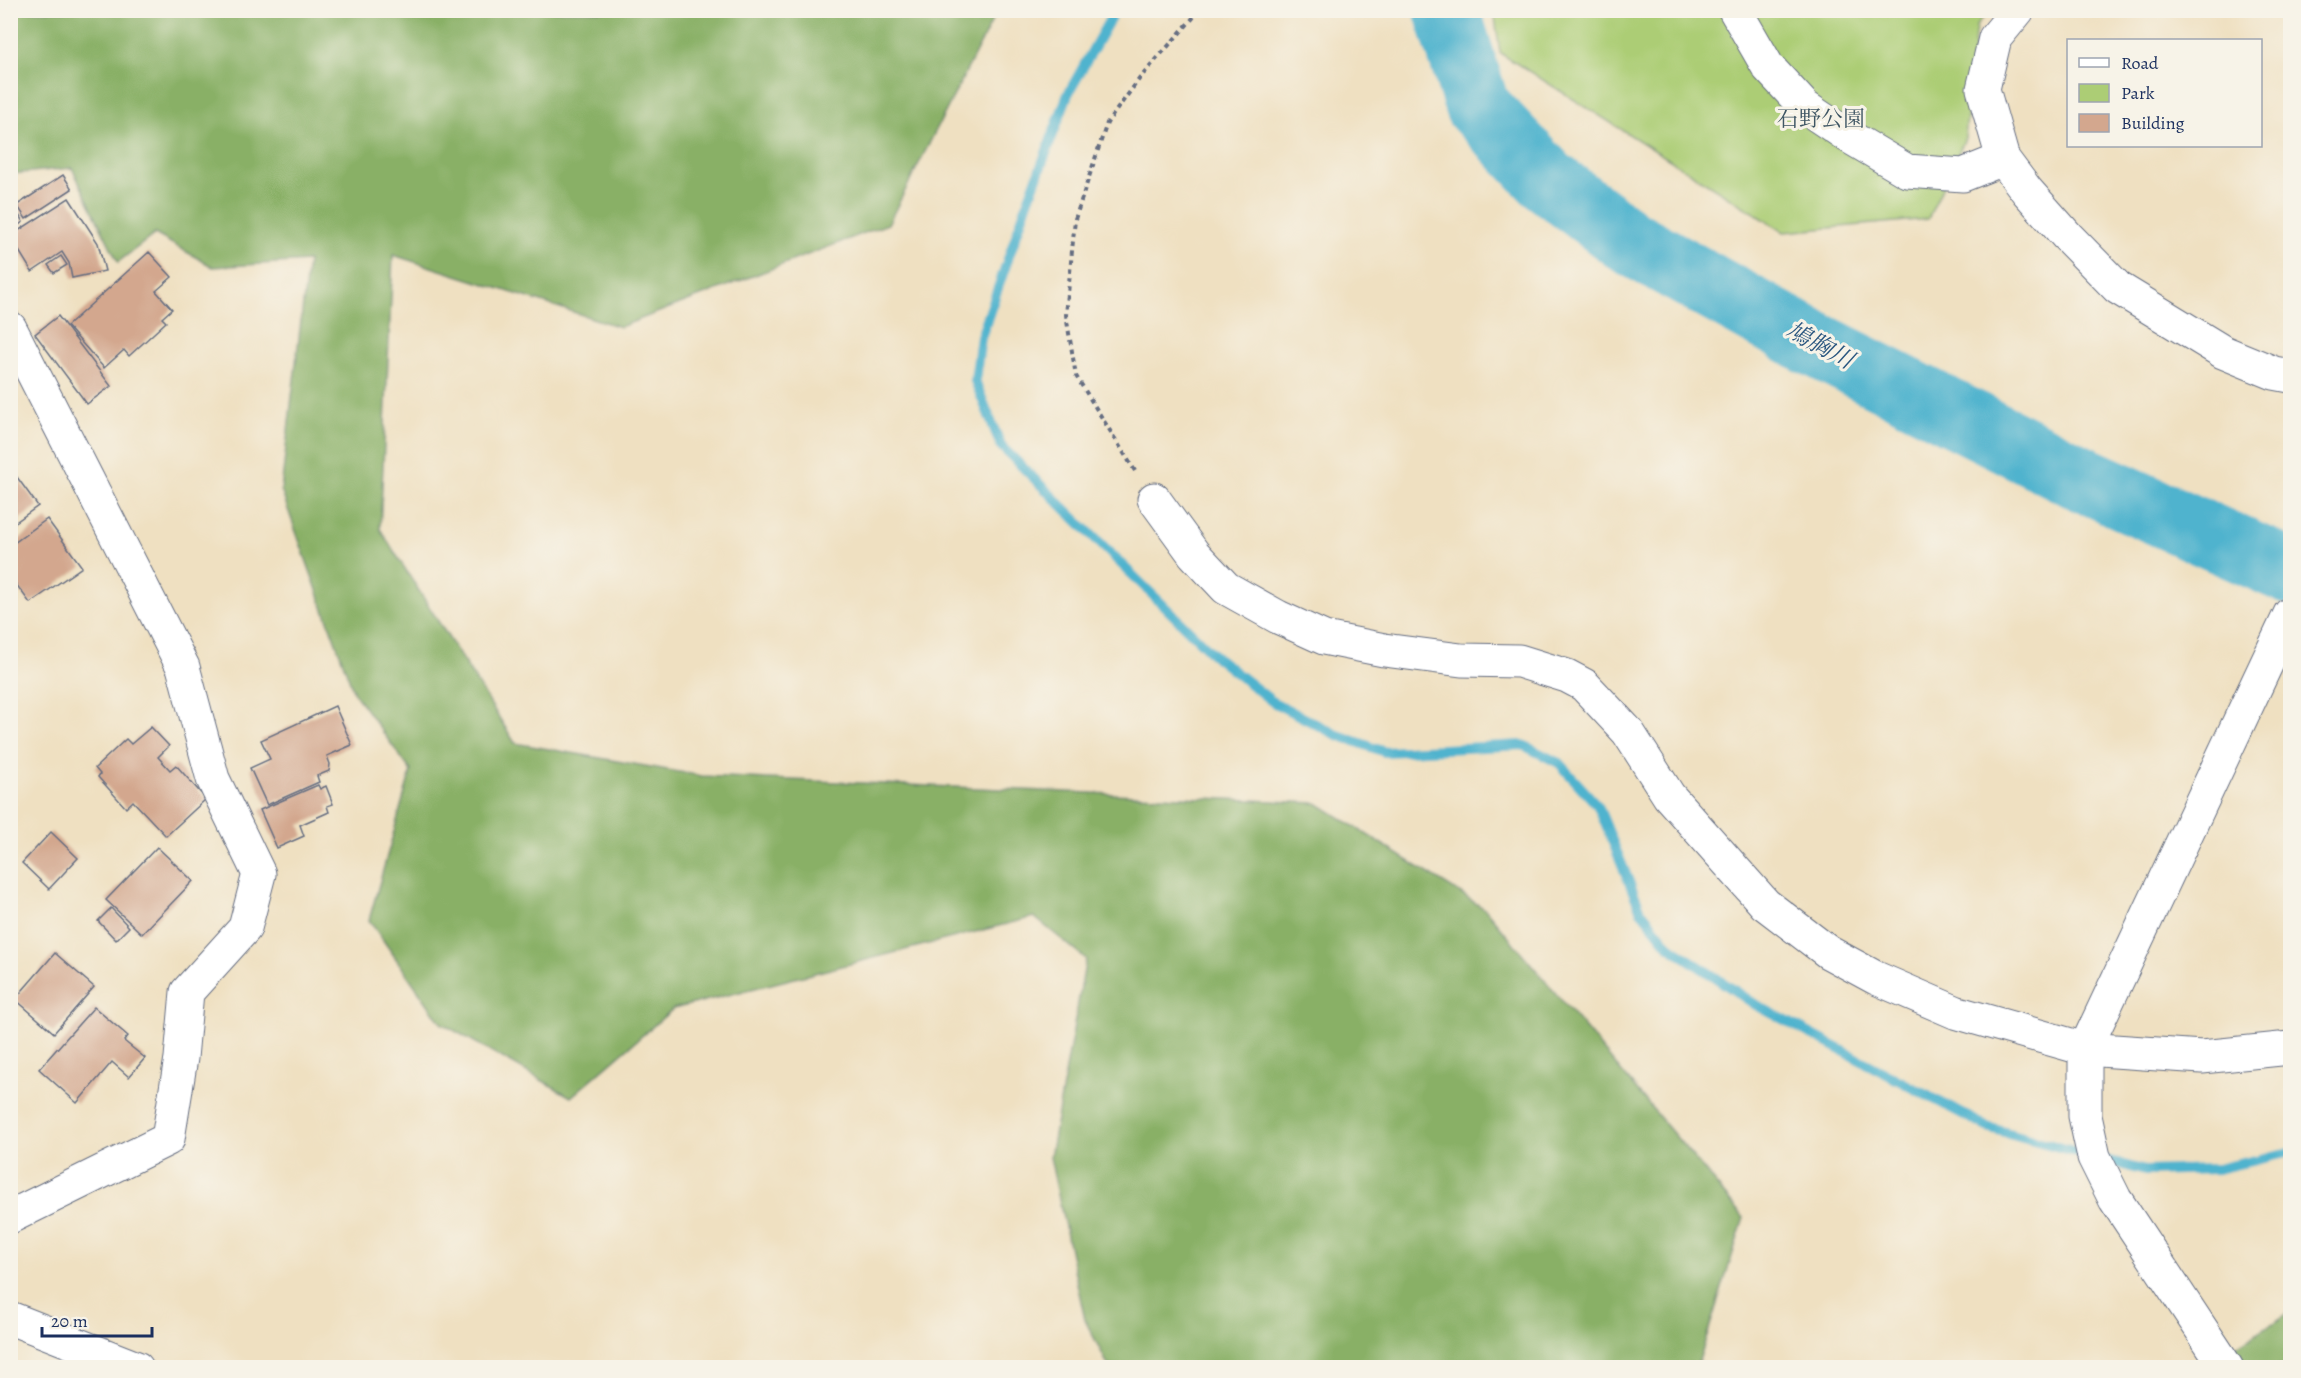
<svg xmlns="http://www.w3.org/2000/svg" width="2301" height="1378" font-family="Alegreya,'Noto Serif JP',serif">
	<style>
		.green { fill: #accd75; stroke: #647e6a; stroke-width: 1.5 }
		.forest { fill: #89b066; stroke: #527062; stroke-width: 1.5 }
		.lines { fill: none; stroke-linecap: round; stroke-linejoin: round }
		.stream { stroke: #4fb3ce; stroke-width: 10 }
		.river { stroke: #4fb3ce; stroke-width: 66 }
		.building { fill: #d3a78e }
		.street-casing { stroke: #656d81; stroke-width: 35 }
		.path { stroke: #656d81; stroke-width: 4; stroke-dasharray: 4.5 4.5; stroke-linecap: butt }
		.street { stroke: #fff; stroke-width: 33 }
		.labels { text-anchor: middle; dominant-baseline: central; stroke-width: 6; stroke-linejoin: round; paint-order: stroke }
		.park-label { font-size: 22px; fill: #3f5664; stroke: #f7f3e8 }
		.water-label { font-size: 24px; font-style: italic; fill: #2b5780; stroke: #f7f3e8 }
	</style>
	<rect width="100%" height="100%" fill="#f7f3e8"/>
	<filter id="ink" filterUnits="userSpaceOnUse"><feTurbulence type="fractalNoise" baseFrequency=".0167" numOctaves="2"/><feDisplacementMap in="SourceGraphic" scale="12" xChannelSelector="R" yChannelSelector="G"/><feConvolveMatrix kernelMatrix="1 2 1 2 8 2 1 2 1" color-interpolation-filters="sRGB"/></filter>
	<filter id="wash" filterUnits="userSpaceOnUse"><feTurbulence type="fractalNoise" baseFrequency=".008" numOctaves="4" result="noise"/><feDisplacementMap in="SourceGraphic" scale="24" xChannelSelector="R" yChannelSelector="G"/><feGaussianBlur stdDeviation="1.35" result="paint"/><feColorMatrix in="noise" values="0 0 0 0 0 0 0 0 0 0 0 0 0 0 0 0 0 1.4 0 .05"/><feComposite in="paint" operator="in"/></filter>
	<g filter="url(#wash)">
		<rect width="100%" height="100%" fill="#efe0c1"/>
		<polygon class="green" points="1494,11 1989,11 1976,26 1965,138 1928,219 1784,232 1500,53"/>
		<g class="forest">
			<polygon points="10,11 997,11 888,224 620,327 393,255 380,529 515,743 702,776 1317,803 1485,909 1744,1218 1697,1367 1109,1367 1085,1320 1050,1157 1086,959 1034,917 673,1009 571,1097 441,1023 369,920 411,771 354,693 281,490 308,261 213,267 155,234 118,262 72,168 11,174"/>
			<polygon points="2290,1312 2290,1367 2204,1367"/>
		</g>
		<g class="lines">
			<g class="stream">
				<polyline points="1115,10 1068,94 1027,204 981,337 975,381 1001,446 1216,657 1273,702 1335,734 1385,752 1523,745 1559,763 1598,806 1641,911 1669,946 1756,1005 1987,1127 2087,1155"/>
				<polyline points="2102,1159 2145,1171 2217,1169 2290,1152"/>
			</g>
			<polyline class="river" points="1447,10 1477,106 1547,180 1628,241 1809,341 2079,477 2290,572"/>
		</g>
		<g id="blocks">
			<g class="building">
				<polygon points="63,175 72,189 26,219 17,205"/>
				<polygon points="69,198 98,243 105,271 72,278 69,263 62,252 32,272 10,236"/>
				<polygon points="13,205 23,222 13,229 10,225 10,206"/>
				<polygon points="149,252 172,277 156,291 172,309 162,318 166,322 129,356 124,350 104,368 67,326"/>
				<polygon points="61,256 67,265 54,273 48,265"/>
				<polygon points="58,316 111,386 87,404 35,334"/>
				<polygon points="14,473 38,506 10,526 10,476"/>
				<polygon points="47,519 82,567 30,603 10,576 10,546"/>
				<polygon points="335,706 352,745 327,756 330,764 329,771 317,776 319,782 267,805 250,768 270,759 261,740"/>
				<polygon points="151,727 169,746 158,757 170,770 176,765 206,799 166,836 133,801 126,808 98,777 100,774 95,768 126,739 131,744"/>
				<polygon points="318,785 320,789 326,786 333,804 327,806 329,812 300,825 304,836 277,848 260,810"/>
				<polygon points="51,832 78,858 49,889 22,863"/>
				<polygon points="157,847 193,881 142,934 106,900"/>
				<polygon points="111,908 129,927 116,940 98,921"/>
				<polygon points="55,953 94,987 54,1033 15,999"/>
				<polygon points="94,1007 128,1036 124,1041 145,1058 129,1077 112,1062 77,1103 39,1069"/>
			</g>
		</g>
	</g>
	<g filter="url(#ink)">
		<use href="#blocks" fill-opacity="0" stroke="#656d81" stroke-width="1.5"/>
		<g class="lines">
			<g class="street-casing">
				<g id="street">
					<polyline points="1735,10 1768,67 1805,107 1848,136 1907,171 1963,175 2003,159"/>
					<polyline points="2018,10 1995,38 1983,89 2003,159 2027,191 2067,236 2118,288 2223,352 2274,373 2290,376"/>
					<polyline points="10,328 183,667 213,779 259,874 245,928 187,992 181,1058 168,1139 10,1217"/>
					<polyline points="1154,499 1194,554 1226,588 1278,617 1324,638 1384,650 1461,660 1519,661 1567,676 1584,685 1628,732 1669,796 1765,904 1828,952 1876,978 1955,1012 2085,1049 2202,1057 2290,1048"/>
					<polyline points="10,1318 137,1368"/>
					<polyline points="2227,1368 2115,1199 2094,1157 2085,1116 2085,1049 2290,614"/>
				</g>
			</g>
			<polyline class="path" points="1135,471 1076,376 1066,315 1075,219 1107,123 1140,78 1200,10"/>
			<use href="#street" class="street"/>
		</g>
	</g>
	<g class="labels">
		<g class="park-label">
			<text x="1821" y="119">石野公園</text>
		</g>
		<g class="water-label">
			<text transform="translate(1820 345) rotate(28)">鳩胸川</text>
		</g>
	</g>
	<rect width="2301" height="1378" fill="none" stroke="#f7f3e8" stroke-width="36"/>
	<rect x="2067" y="39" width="195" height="108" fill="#f7f3e8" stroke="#9fa5b1" stroke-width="1.5"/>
	<rect x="2079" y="58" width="30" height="9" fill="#ffffff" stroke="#9fa5b1" stroke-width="1.5"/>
	<text x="2121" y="69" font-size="18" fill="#1b2f5e">Road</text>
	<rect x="2079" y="84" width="30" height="18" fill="#accd75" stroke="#9fa5b1" stroke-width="1.5"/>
	<text x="2121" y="99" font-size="18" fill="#1b2f5e">Park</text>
	<rect x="2079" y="114" width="30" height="18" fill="#d3a78e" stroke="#9fa5b1" stroke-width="1.5"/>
	<text x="2121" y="129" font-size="18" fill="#1b2f5e">Building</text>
	<path d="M42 1327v9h110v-9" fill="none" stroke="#1b2f5e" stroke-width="3"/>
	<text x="51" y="1327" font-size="18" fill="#1b2f5e" stroke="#f7f3e8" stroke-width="4.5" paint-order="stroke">20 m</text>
</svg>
